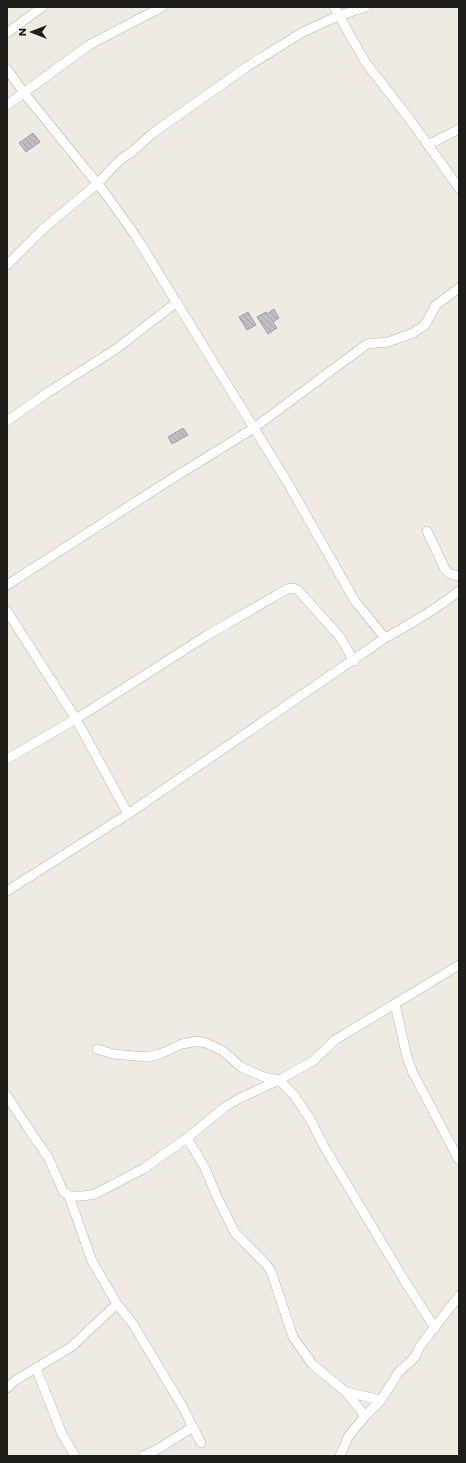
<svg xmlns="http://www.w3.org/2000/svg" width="466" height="1463" font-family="Poppins,sans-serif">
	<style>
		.building { fill: url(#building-back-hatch); stroke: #a5a1a7 }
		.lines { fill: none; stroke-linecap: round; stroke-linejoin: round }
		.street-casing { stroke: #bbb7b0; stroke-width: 10 }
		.street { stroke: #fff; stroke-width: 9 }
	</style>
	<defs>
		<pattern id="building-back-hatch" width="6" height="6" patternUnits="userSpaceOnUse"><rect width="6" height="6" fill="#c2bdc4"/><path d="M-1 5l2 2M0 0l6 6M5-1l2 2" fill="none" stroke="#a6a2a8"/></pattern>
	</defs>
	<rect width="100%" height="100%" fill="#efebe3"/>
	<g class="building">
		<polygon points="33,133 40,142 26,152 19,143"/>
		<polygon points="274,309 279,318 273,322 277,328 268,334 257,317 266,312 267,314"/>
		<polygon points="248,312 256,325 247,330 239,317"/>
		<polygon points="183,428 188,435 172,444 168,437"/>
	</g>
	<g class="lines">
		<g class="street-casing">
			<g id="street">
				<polyline points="334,7 366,63 408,117 459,188"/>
				<polyline points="7,33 42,7"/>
				<polyline points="7,69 24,93 105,193 135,235 286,480 355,601 385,638"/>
				<polyline points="7,105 89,45 162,7"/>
				<polyline points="428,145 459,129"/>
				<polyline points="7,265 43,229 97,184 121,159 133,151 153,133 248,66 303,32 338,16 366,7"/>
				<polyline points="7,421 47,393 116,349 177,302"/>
				<polyline points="427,531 445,569 450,574 459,576"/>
				<polyline points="7,585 162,485 254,428 367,344 388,342 413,333 425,325 436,305 459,288"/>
				<polyline points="7,611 76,719 7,759"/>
				<polyline points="128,814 76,719 206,636 287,589 293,588 298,590 340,637 354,661"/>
				<path d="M 7,891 L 128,814 L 385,638 C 411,624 436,609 459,591"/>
				<polyline points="395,1004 407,1057 413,1073 459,1160"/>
				<polyline points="97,1049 113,1054 147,1057 160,1054 182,1044 197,1041 206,1043 223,1051 241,1067 264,1077 279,1080 294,1095 310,1119 325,1148 406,1283 435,1328"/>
				<polyline points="7,1096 34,1137 48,1157 63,1191 69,1196 83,1196 95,1194 143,1169 187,1138 225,1107 240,1098 279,1080 313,1061 335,1040 459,965"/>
				<polyline points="187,1138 205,1168 216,1195 235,1233 266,1264 271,1271 293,1337 312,1364 346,1392 365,1416"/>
				<polyline points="69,1196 92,1261 117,1304 133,1324 181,1404 201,1443"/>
				<polyline points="36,1368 62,1434 75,1456"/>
				<polyline points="7,1388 16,1380 71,1347 117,1304"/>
				<polyline points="346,1392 381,1400"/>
				<polyline points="143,1456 158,1449 193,1427"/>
				<polyline points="340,1456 348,1437 365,1416 381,1400 398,1373 415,1357 420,1346 459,1296"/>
			</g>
		</g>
		<use href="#street" class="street"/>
	</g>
	<rect width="466" height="1463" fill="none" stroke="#1f1e1b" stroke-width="16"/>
	<g transform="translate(32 32) rotate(270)" stroke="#efebe3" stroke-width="3" paint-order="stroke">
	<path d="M0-3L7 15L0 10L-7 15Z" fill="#1f1e1b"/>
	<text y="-6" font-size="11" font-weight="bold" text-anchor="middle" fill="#1f1e1b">N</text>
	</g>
</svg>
